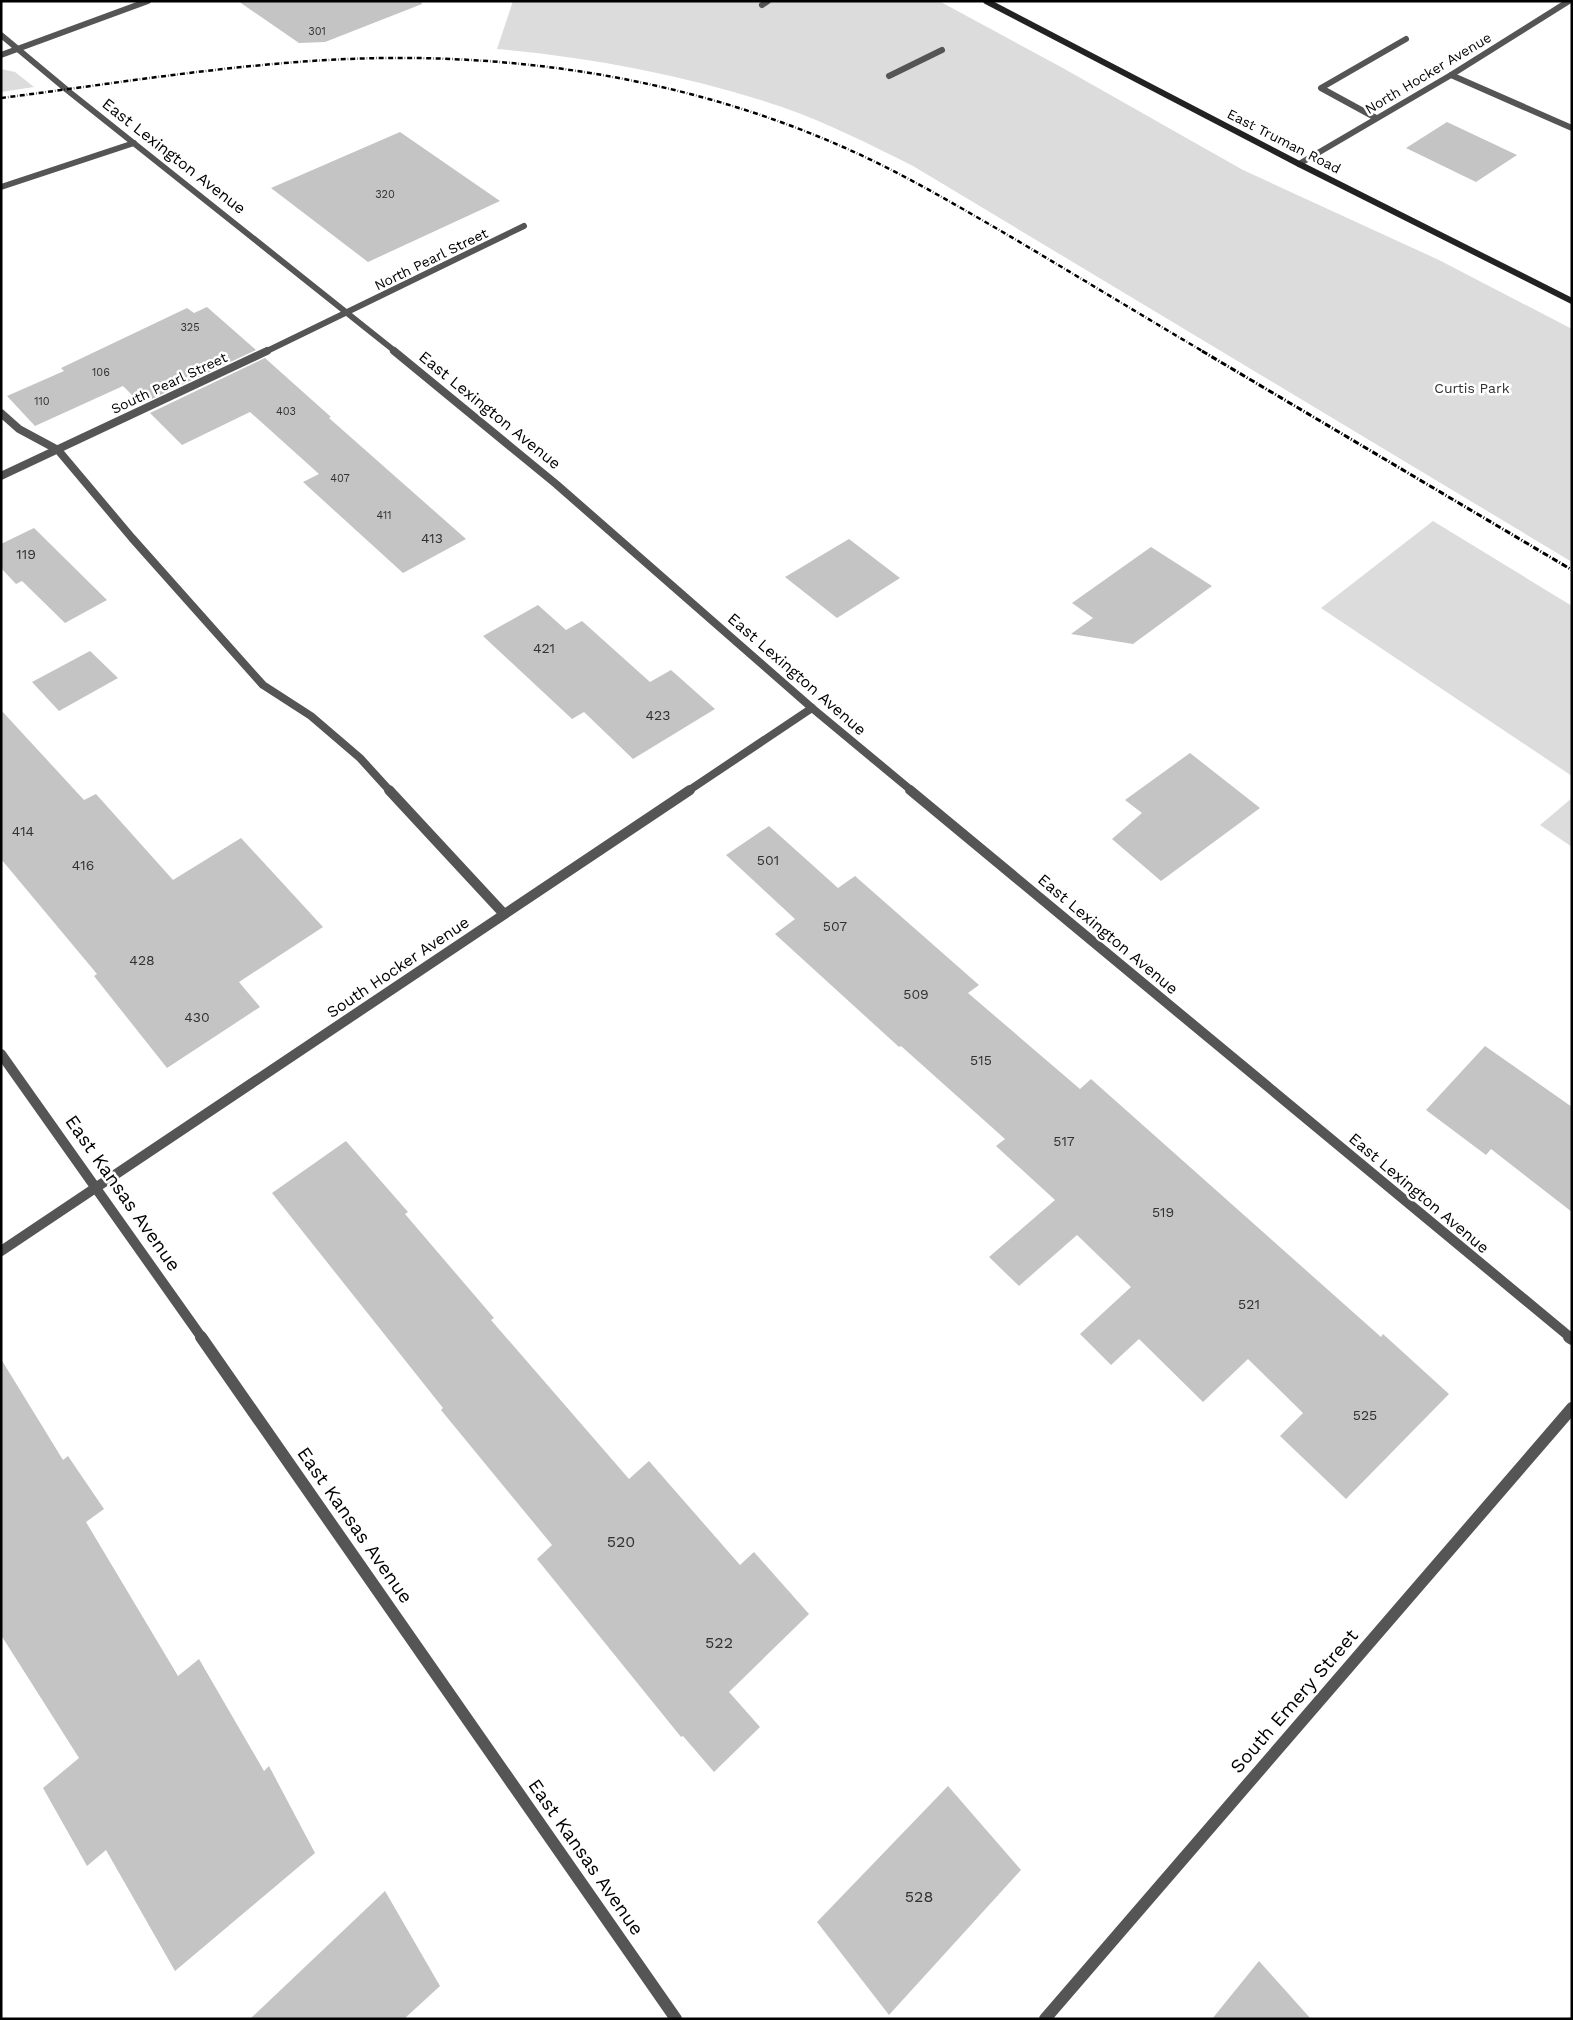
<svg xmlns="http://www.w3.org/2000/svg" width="1573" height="2020" font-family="'Work Sans',sans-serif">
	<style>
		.green { fill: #dcdcdc }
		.building { fill: #c4c4c4 }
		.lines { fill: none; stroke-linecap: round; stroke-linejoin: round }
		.lane-far2 { stroke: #555; stroke-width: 6 }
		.lane-far1 { stroke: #555; stroke-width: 8 }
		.lane { stroke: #555; stroke-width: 10 }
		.street-far3 { stroke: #555; stroke-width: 6 }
		.street-far2 { stroke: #555; stroke-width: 8 }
		.street-far1 { stroke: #555; stroke-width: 10 }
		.street { stroke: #555; stroke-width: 12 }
		.secondary { stroke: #222; stroke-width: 6 }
		.rail-far1 { stroke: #000; stroke-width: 2.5; stroke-dasharray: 5 2 0.5 2; stroke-linecap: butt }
		.rail { stroke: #000; stroke-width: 3; stroke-dasharray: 6 2 1 2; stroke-linecap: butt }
		.labels { text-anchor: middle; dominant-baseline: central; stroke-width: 5; stroke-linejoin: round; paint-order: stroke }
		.far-number-label { font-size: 11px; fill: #313131 }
		.far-street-label { font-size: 14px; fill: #000; stroke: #fff }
		.far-park-label { font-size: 14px; fill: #333; stroke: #fff }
		.number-label { font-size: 14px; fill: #313131 }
		.street-label { font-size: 16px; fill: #000; stroke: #fff }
		.near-number-label { font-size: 16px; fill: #313131 }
		.near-street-label { font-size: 19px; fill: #000; stroke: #fff }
	</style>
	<rect width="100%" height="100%" fill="#fff"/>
	<g class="green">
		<path d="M 513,1 L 939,1 L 1061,67 L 1243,170 L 1439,260 L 1572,329 L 1572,562 L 913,166 C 871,145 828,123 782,107 C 690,76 595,58 497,49 Z"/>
		<polygon points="1,69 15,72 34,87 1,92"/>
		<polygon points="1433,521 1572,606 1572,776 1321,608"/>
		<polygon points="1572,798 1572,847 1540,825"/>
	</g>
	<g class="building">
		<polygon points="238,1 421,1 422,4 325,42 299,43"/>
		<polygon points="1447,122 1517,155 1476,182 1406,148"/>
		<polygon points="400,132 500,201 368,262 271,188"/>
		<polygon points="207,307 256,350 141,404 123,386 35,426 7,396 64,371 61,368 187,308 194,313"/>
		<polygon points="265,358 331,417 329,418 466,539 403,573 303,482 319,474 250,412 182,445 150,413"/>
		<polygon points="34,528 107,600 65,623 22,581 16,584 1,568 1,544"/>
		<polygon points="849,539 900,578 837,618 785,577"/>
		<polygon points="1151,547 1212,586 1133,644 1071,634 1093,618 1072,603"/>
		<polygon points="538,605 566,630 582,621 650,682 671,670 715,709 633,759 584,712 572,719 483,636"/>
		<polygon points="90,651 118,678 59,711 32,682"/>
		<polygon points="1,710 84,800 96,794 173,880 241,838 323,927 239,982 260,1007 167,1068 94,976 97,974 1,859"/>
		<polygon points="1190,753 1260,808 1161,881 1112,839 1142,813 1125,800"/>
		<polygon points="769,826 838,888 855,876 979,985 968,993 1080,1089 1091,1079 1381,1337 1383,1334 1449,1394 1346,1499 1280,1436 1303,1413 1248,1359 1203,1402 1139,1339 1111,1365 1080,1334 1131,1287 1077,1235 1019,1286 989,1257 1055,1200 996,1146 1005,1139 901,1046 899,1047 775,934 795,919 726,855"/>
		<polygon points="1485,1046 1572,1107 1572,1212 1491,1149 1486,1155 1426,1110"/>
		<polygon points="346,1141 408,1212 405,1214 494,1318 491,1320 629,1479 649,1461 740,1565 754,1552 809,1614 729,1692 760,1727 714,1772 683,1736 681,1737 537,1559 552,1545 441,1410 443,1408 272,1193"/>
		<polygon points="1,1359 63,1460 68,1456 104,1509 86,1522 178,1676 199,1659 264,1771 269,1766 315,1853 175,1971 106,1850 87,1866 43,1788 79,1758 1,1635"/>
		<polygon points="948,1786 1021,1870 889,2015 817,1922"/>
		<polygon points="385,1891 440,1986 404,2019 250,2019"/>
		<polygon points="1259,1961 1311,2019 1212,2019"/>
	</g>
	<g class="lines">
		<g class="lane-far2">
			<polyline points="762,5 768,1"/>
			<polyline points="889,76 942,50"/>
			<polyline points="1376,118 1321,88 1406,39"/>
			<polyline points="1,187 134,143"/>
		</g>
		<polyline class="lane-far1" points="1,413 19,429 58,450 132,538 263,685 311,716 360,758 390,791"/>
		<polyline class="lane" points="389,790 504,914"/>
		<g class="street-far3">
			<polyline points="1,35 67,90 396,352"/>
			<polyline points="1,55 148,1"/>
			<polyline points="1451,75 1572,128"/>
			<polyline points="1299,164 1451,75 1569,1"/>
			<polyline points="265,352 524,226"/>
		</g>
		<g class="street-far2">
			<polyline points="394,351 556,484 812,708 912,791"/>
			<polyline points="1,476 267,351"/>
			<polyline points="688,791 812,708"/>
		</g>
		<g class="street-far1">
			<polyline points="910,790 1571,1338"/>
			<polyline points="1,1054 202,1338"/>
			<polyline points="1,1251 690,790"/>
		</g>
		<g class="street">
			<polyline points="201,1337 676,2019"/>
			<polyline points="1569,1337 1572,1339"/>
			<polyline points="1045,2019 1572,1408"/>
		</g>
		<polyline class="secondary" points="986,1 1299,164 1572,301"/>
		<path class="rail-far1" d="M 1,98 C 127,82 255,60 382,58 C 540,56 698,83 843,147 C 898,171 949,201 1001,231 C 1069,271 1136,312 1204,352"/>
		<polyline class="rail" points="1202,351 1572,570"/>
	</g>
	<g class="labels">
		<g class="far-number-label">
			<text x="317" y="31">301</text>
			<text x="385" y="194">320</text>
			<text x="190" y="327">325</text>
			<text x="101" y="372">106</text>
			<text x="42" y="401">110</text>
			<text x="286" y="411">403</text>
			<text x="340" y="478">407</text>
			<text x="384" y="515">411</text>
		</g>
		<g class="far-street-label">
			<text transform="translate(1428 73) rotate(-31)">North Hocker Avenue</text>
			<text transform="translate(1284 141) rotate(27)">East Truman Road</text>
			<text transform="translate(431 259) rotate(-26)">North Pearl Street</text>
			<text transform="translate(169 383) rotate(-25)">South Pearl Street</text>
		</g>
		<g class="far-park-label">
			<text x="1472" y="388">Curtis Park</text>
		</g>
		<g class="number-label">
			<text x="432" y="538">413</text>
			<text x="26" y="554">119</text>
			<text x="544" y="648">421</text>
			<text x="658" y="715">423</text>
			<text x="23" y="831">414</text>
			<text x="768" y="860">501</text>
			<text x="83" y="865">416</text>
			<text x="835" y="926">507</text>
			<text x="142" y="960">428</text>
			<text x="916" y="994">509</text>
			<text x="197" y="1017">430</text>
			<text x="981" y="1060">515</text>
			<text x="1064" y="1141">517</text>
			<text x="1163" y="1212">519</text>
			<text x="1249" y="1304">521</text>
			<text x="1365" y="1415">525</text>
		</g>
		<g class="street-label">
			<text transform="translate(174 156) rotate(38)">East Lexington Avenue</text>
			<text transform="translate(490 410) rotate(39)">East Lexington Avenue</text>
			<text transform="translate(797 674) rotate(41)">East Lexington Avenue</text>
			<text transform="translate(1108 934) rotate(40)">East Lexington Avenue</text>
			<text transform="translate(398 967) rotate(-34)">South Hocker Avenue</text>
			<text transform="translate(1419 1193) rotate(40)">East Lexington Avenue</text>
		</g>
		<g class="near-number-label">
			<text x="621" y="1541">520</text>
			<text x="719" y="1642">522</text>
			<text x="919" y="1896">528</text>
		</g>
		<g class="near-street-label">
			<text transform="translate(123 1193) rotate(55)">East Kansas Avenue</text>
			<text transform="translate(355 1525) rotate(55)">East Kansas Avenue</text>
			<text transform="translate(1294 1701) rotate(-49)">South Emery Street</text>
			<text transform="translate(586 1857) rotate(55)">East Kansas Avenue</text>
		</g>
	</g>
	<rect width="1573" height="2020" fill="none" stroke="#000000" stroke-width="5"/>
</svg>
